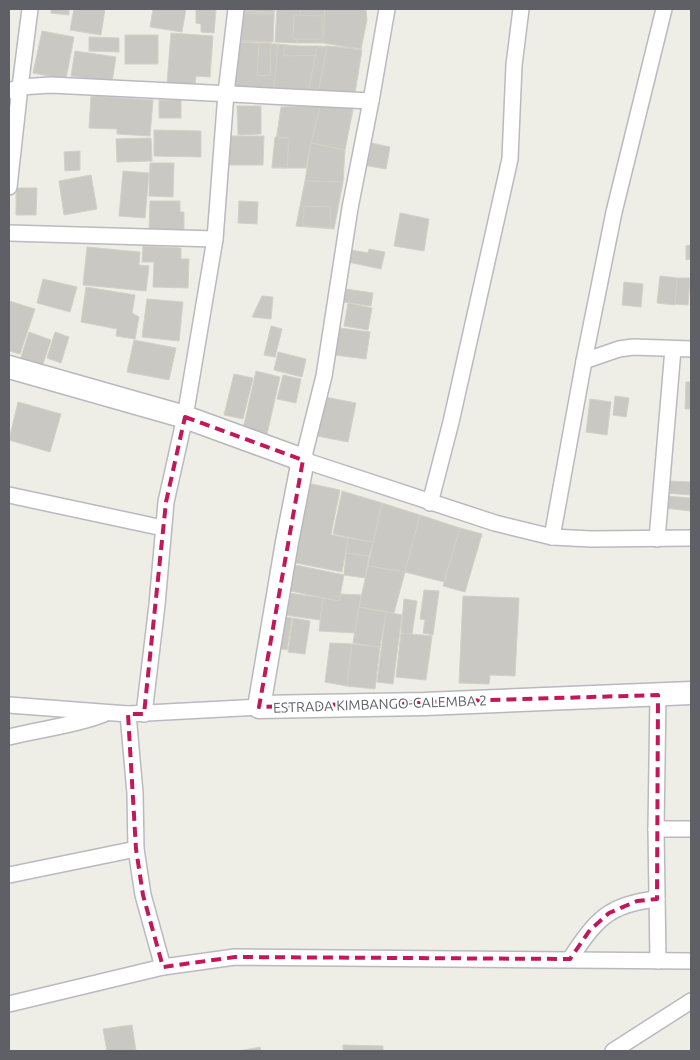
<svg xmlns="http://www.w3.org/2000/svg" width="700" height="1060" font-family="Ubuntu,sans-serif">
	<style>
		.building { fill: #cac8c3; stroke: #d3d0c5 }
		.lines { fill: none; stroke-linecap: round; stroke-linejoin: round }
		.minor-casing { stroke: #b8babf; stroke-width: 18 }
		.secondary-casing { stroke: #b7b9be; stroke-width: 25 }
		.minor { stroke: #fff; stroke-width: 15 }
		.secondary { stroke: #fff; stroke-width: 22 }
		.marked { fill: none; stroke: #c2185b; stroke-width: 4; stroke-dasharray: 10 6; stroke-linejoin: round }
		.labels { text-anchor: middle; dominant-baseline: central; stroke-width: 4.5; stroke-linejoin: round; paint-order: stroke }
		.street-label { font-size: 14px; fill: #5e6065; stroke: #fff }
	</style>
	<rect width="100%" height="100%" fill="#efeee6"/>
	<g class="building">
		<polygon points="51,9 69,9 69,15 51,13"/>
		<polygon points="74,9 105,9 101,35 70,30"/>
		<polygon points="153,9 186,9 182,32 150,27"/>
		<polygon points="196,9 216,9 214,33 201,32 201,24 196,23"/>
		<polygon points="234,9 275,9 274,14 234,10"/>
		<polygon points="238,9 274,9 274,13"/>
		<polygon points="277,9 301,9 297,43 275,42"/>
		<polygon points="301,9 325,9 323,43 297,43"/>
		<polygon points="325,9 366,9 367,20 361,49 323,43"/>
		<polygon points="234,10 274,14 272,42 233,42"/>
		<polygon points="237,13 274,14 273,42 236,40"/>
		<polygon points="294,15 322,16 322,39 293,39"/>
		<polygon points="42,31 74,37 66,79 33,73"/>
		<polygon points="171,33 213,36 210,77 196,76 195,85 167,83"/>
		<rect x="125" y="35" width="33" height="29"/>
		<polygon points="89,37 119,38 119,52 89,51"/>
		<polygon points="233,42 278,44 274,89 227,87"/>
		<polygon points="259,43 271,43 270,76 257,75"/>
		<polygon points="278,44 317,48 308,93 274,89"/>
		<polygon points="284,46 322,46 322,55 284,56"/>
		<polygon points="325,46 354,48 350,96 316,93 319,67 323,67"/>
		<polygon points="327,46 362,50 355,93 318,93"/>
		<polygon points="327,46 318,93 308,93 317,48"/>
		<polygon points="75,51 116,57 112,82 71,76"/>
		<polygon points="91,96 153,100 150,136 117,134 117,129 89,128"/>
		<rect x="159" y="100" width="22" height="18"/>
		<polygon points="320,104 353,110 345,149 313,143"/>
		<polygon points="237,106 261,106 261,134 238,135"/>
		<polygon points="320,106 353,106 345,150 311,143"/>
		<polygon points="320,106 311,143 306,168 272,168 281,107"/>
		<polygon points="154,130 201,131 201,157 154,156"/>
		<polygon points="224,136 264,136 263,165 223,165"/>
		<polygon points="275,137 289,138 287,168 272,167"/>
		<polygon points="151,138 152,161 117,162 116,139"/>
		<polygon points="367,142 390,147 386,169 363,165"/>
		<polygon points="311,143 345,150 343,182 305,181"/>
		<polygon points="80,151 80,170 65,171 64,152"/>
		<polygon points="150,163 174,163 173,197 149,196"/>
		<polygon points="123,171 149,173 145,218 119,216"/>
		<polygon points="91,175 97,209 64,215 59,181"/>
		<polygon points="305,181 343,182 334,229 296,226"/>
		<polygon points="16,188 37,188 36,215 16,215"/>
		<polygon points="150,201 180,201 180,212 184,212 184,230 149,230"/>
		<polygon points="239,201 258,202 257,224 238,223"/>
		<polygon points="304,206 331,207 330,228 303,226"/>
		<polygon points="400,213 429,219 424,251 394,246"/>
		<polygon points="691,245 691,259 686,260 686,246"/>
		<polygon points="143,246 181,248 181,259 189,259 188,288 153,287 154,262 142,262"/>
		<polygon points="87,247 140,252 139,265 149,266 146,291 83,285"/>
		<polygon points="369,249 385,252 381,269 348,262 351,250 368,253"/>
		<polygon points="660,276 677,278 675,305 657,303"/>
		<polygon points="677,278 690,278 688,305 675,304"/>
		<polygon points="43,279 77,287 70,312 37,303"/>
		<polygon points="624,282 643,284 641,307 622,305"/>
		<polygon points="86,287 135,295 132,313 139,317 135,339 116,336 117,329 81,322"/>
		<polygon points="346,289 373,293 371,306 344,302"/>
		<polygon points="262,296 273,297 271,319 252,317"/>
		<polygon points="147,299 183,302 179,341 142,337"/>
		<polygon points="9,301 35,309 20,354 9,351"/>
		<polygon points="348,303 372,308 368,330 344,326"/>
		<polygon points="271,326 282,329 275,357 264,355"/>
		<polygon points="340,328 370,332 366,359 335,355"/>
		<polygon points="29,332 51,340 42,367 20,360"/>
		<polygon points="55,332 69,337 61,363 47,358"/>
		<polygon points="134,340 176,348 169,380 127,372"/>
		<polygon points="278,352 306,359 302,377 274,370"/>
		<polygon points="256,371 280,377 267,434 243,429"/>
		<polygon points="234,374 253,378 243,419 224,415"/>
		<polygon points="283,375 301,379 296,403 277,399"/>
		<polygon points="686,382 691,382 691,409 685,409"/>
		<polygon points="615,396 629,398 626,417 613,415"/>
		<polygon points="325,397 356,403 348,442 317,436"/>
		<polygon points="590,399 611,402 607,435 586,432"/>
		<polygon points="18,402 61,414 50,452 9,440"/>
		<polygon points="667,481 691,482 691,495 666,493"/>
		<polygon points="307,483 340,490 331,535 348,538 342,572 291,562"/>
		<polygon points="342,491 382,503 373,542 333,534"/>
		<polygon points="665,496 691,498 691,511 664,508"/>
		<polygon points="382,503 420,515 405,572 368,566"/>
		<polygon points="420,515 460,528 444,582 405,572"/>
		<polygon points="460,528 482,534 465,592 443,586"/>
		<polygon points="348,538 373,542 369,556 346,553"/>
		<polygon points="346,553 369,556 365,578 344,575"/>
		<polygon points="286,563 344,575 339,601 281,589"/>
		<polygon points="368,566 405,572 394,613 359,607"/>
		<polygon points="424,590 439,591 433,635 423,633 425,620 420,619"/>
		<polygon points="282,592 323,598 320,620 278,614"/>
		<polygon points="341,594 361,595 355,633 319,631 323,598 339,601"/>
		<polygon points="463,596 519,598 515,676 490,675 489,684 459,683"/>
		<polygon points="404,599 417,601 412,634 401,633"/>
		<polygon points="359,607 386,612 380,647 353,643"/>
		<polygon points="386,612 402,615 393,684 377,682"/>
		<polygon points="278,616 292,618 287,650 273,647"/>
		<polygon points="293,618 310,621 305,654 288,652"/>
		<polygon points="401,633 432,636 426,680 396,677"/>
		<polygon points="330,643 352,644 347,686 325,682"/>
		<polygon points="352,644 380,647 375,689 347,686"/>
		<polygon points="132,1025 136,1051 107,1051 103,1029"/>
		<polygon points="343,1045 383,1046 383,1051 343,1051"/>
		<polygon points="260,1047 261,1051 239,1051"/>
	</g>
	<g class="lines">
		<g class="minor-casing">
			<g id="minor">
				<polyline points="387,9 371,101 350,208 324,376 303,460 495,523 552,537 591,539 691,538"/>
				<polyline points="9,91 20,87 51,85 371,101"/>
				<polyline points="9,187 20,87 30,9"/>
				<polyline points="9,233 215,239"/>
				<polyline points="584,361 619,349 633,347 691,349"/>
				<polyline points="9,495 163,528"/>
				<polyline points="430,503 451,422 510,159 514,65 521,9"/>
				<polyline points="552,537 584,361 614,212 664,9"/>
				<polyline points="657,539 673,349"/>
				<polyline points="9,705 128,714 259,707"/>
				<polyline points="128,714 135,793 136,849 143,895 163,967"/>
				<polyline points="144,714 157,605 166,502 185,417 215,239 226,93 236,9"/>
				<path d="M 9,737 C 40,729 73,726 104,714"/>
				<polyline points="656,829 691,829"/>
				<polyline points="9,875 136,849"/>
				<path d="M 570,959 C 596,920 608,904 657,899"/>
				<polyline points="658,961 656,829 658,695"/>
				<polyline points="9,1004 163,967 235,957 691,961"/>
				<polyline points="613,1051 691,1001"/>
			</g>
		</g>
		<g class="secondary-casing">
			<polyline id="secondary" points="9,367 185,417 303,460 287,542 259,707 424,704 691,693"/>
		</g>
		<use href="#minor" class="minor"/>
		<use href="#secondary" class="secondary"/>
	</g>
	<path class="marked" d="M 185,417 L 303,460 L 259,707 L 658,695 L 657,899 L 637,901 L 609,913 L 590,930 L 570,959 L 235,957 L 163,967 L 143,895 L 136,849 L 128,714 L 144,714 L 166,502 Z"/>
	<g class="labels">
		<g class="street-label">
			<text transform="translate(380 704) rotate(-2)">ESTRADA KIMBANGO-CALEMBA 2</text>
		</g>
	</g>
	<rect width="700" height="1060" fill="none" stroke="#5e6065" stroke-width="20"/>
</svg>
